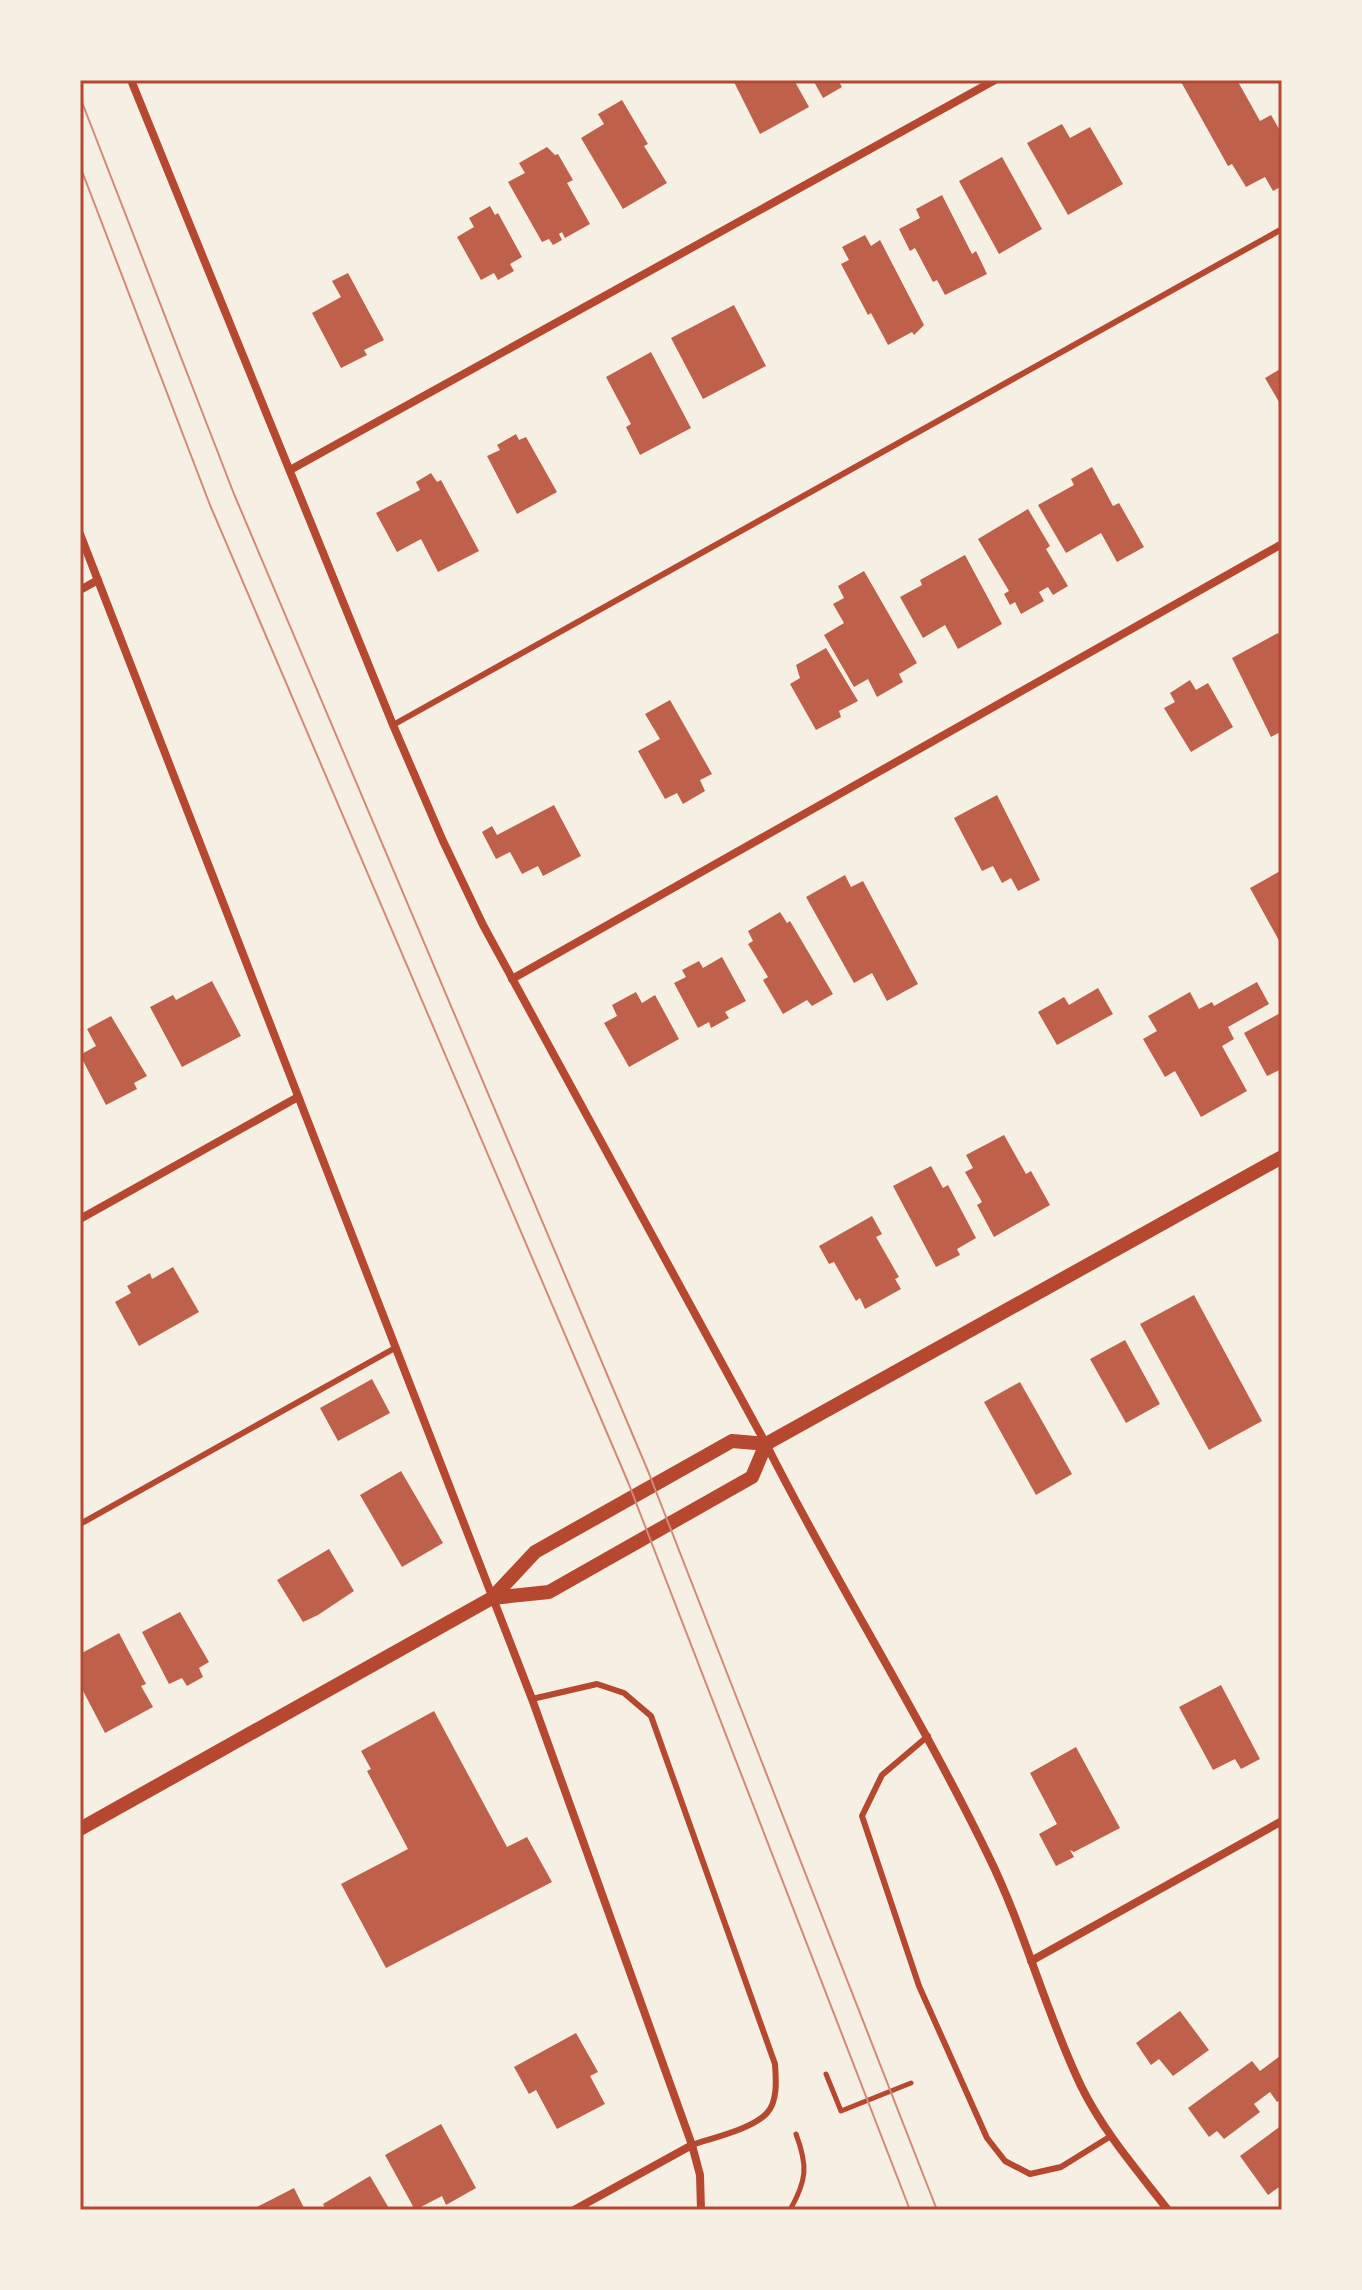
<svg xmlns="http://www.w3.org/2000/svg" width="1362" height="2290" font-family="Lato,sans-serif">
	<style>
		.building { fill: #bf614a }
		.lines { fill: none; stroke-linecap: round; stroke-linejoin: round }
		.path { stroke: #b5482f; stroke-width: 5 }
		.service { stroke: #b5482f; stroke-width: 6 }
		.minor { stroke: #b5482f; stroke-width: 8 }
		.tertiary { stroke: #b5482f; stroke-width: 14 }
		.tram { stroke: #cf8b77; stroke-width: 2 }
		.neatline { fill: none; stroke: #b5482f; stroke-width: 3 }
	</style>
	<rect width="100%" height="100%" fill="#f6efe4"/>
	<g class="building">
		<polygon points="733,80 794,80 809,107 760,134"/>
		<polygon points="813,80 844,80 839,82 842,87 823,98"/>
		<polygon points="1180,80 1237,80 1260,121 1271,115 1282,134 1282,160 1280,161 1282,186 1273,191 1265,177 1246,187 1232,164 1228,166"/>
		<polygon points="622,100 648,144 644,146 667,183 623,209 581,138 604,124 598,114"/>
		<polygon points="1062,124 1070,138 1090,127 1123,184 1068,215 1027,143"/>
		<polygon points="547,147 555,155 558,154 573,180 567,183 590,224 565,238 562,232 559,234 562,240 553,245 549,239 542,242 508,182 525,173 519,163"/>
		<polygon points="1002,157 1042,229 999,254 959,181"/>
		<polygon points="942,195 972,254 976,251 987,274 945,295 937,280 933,282 915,248 910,251 899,229 920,218 916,209"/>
		<polygon points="490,206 495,215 498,213 522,257 510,264 514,271 498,280 494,273 481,280 457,237 474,227 469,218"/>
		<polygon points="865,235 871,246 880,240 924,325 914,335 912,332 888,345 871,313 868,315 841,264 849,260 842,247"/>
		<polygon points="348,273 384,340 364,350 367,355 341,368 312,313 341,297 332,281"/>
		<polygon points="734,305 766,366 703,399 671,338"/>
		<polygon points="651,352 691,428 640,455 626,427 631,424 606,377"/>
		<polygon points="1282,368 1282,407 1265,378"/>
		<polygon points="516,434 519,440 526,437 557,492 517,514 487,456 500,450 497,445"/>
		<polygon points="1092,467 1113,506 1119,503 1144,547 1117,562 1101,533 1066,553 1038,505 1074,485 1071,479"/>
		<polygon points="431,473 437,482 441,480 479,551 438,572 421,539 397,552 376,513 420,490 416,482"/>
		<polygon points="1028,509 1050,546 1046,549 1068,586 1053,595 1048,587 1039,592 1044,601 1021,614 1015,602 1010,605 1004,594 1009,591 978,539"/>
		<polygon points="965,555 1002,624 958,649 945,625 923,638 900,597 922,585 920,580"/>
		<polygon points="864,571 917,663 899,674 903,682 877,697 868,679 854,687 824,635 844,623 833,604 844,598 838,586"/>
		<polygon points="1278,633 1282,640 1282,731 1271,737 1232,658"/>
		<polygon points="826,648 858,701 839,711 841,717 816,730 790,684 800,678 796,665"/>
		<polygon points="1190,680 1196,690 1208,683 1233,727 1191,752 1164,708 1175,702 1170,693"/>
		<polygon points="670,700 712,774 700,780 705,791 683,804 677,793 665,799 638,751 660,739 645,714"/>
		<polygon points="997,795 1040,880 1018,891 1011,878 1002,883 993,866 982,871 954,818"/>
		<polygon points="554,805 581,856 543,876 538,866 522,874 510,852 496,859 482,832 492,826 497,835"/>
		<polygon points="1282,870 1282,946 1250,888"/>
		<polygon points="845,875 851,887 863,881 918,984 887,1001 872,973 854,983 806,897"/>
		<polygon points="780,912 787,923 790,921 833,994 812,1006 807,1000 783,1014 763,980 768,977 748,944 753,941 748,931"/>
		<polygon points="722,957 746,1001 725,1012 729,1018 711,1028 709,1022 698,1028 674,983 686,977 682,970 699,961 703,968"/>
		<polygon points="212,981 241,1036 182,1067 150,1007 173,995 176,1000"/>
		<polygon points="1257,982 1269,1004 1228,1027 1234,1039 1222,1046 1247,1091 1201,1117 1175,1071 1165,1077 1143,1039 1157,1031 1148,1016 1190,992 1199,1009 1212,1002 1214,1006"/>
		<polygon points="1098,988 1113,1014 1057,1045 1038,1012 1064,997 1069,1005"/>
		<polygon points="636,992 642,1003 655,995 679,1039 629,1067 604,1023 617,1016 612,1005"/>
		<polygon points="1282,1012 1282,1069 1267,1076 1244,1033"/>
		<polygon points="111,1016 147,1076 134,1083 137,1089 106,1105 80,1055 96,1046 87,1029"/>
		<polygon points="1004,1135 1026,1174 1031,1171 1050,1205 994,1237 977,1205 982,1202 965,1172 973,1168 966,1155"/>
		<polygon points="931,1166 943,1188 948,1185 976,1238 957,1249 960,1255 936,1267 893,1186"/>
		<polygon points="872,1216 882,1234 876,1237 899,1277 895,1279 901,1289 865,1309 860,1298 856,1301 834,1262 829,1264 819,1246"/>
		<polygon points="173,1267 199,1312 139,1346 115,1302 131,1293 127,1286 150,1273 152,1279"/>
		<polygon points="1194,1295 1262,1421 1209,1450 1140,1324"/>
		<polygon points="1125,1340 1160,1404 1126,1423 1090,1359"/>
		<polygon points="372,1379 390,1413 338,1441 320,1408"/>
		<polygon points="1020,1382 1072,1474 1036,1495 984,1402"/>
		<polygon points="401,1471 443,1543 402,1567 360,1495"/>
		<polygon points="329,1549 354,1591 318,1615 303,1622 277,1580"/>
		<polygon points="180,1612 209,1662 199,1668 203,1677 187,1686 182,1678 169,1684 142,1632"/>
		<polygon points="119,1633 146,1684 141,1686 153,1707 105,1733 80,1685 80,1654"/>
		<polygon points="1221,1685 1260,1759 1241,1769 1235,1759 1213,1770 1179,1707"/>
		<polygon points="434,1711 507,1847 527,1837 552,1882 386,1968 341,1884 408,1849 367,1771 371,1769 361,1751"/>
		<polygon points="1076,1747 1120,1828 1074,1852 1070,1850 1074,1857 1056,1866 1039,1834 1057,1824 1030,1773"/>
		<polygon points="1180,2011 1209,2050 1173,2076 1159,2059 1151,2065 1136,2043"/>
		<polygon points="576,2033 598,2072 590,2076 605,2104 557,2129 536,2090 529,2094 514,2067"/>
		<polygon points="1280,2056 1282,2059 1282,2099 1277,2102 1270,2092 1254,2104 1260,2112 1224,2139 1217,2131 1209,2137 1188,2108 1252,2061 1260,2071"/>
		<polygon points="441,2124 476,2188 446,2205 442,2196 415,2210 385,2155"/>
		<polygon points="1282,2125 1282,2185 1268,2195 1240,2156"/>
		<polygon points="370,2176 390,2210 326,2210 323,2204"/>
		<polygon points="294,2188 305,2210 251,2210"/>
	</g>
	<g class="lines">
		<g class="path">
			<polyline points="826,2074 841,2111 911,2083"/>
			<path d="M 790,2210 C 807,2180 808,2166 796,2134"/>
		</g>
		<g class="service">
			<polyline points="393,725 1282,229"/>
			<polyline points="80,1524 395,1348"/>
			<path d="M 532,1699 L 597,1684 L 624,1693 L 651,1716 L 775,2064 C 776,2079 778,2101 767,2113 C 753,2129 712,2138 692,2145"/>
			<polyline points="928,1736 882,1775 862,1816 919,1986 987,2138 1005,2161 1030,2174 1061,2167 1111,2136"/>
		</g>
		<g class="minor">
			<path d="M 131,80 L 393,725 L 443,841 L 483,925 L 766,1444 C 836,1583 920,1715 988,1855 C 1025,1930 1045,2011 1081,2086 C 1103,2131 1137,2170 1168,2210"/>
			<polyline points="290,470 995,80"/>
			<polyline points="80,534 532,1699 692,2145 700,2175 701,2210"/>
			<polyline points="80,590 98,580"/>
			<polyline points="512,979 1282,544"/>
			<polyline points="80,1219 298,1097"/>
			<polyline points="1031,1961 1282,1821"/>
			<polyline points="574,2210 692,2145"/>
		</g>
		<g class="tertiary">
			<polyline points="492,1598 549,1592 752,1477 766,1444"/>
			<polyline points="80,1829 492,1598 535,1552 732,1441 766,1444 1282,1157"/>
		</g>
		<g class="tram">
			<polyline points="80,97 234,494 648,1471 937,2210"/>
			<polyline points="80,166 210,505 628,1482 910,2210"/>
		</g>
	</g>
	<rect width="1362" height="2290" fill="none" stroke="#f6efe4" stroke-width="164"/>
	<rect x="82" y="82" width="1198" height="2126" class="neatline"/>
</svg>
